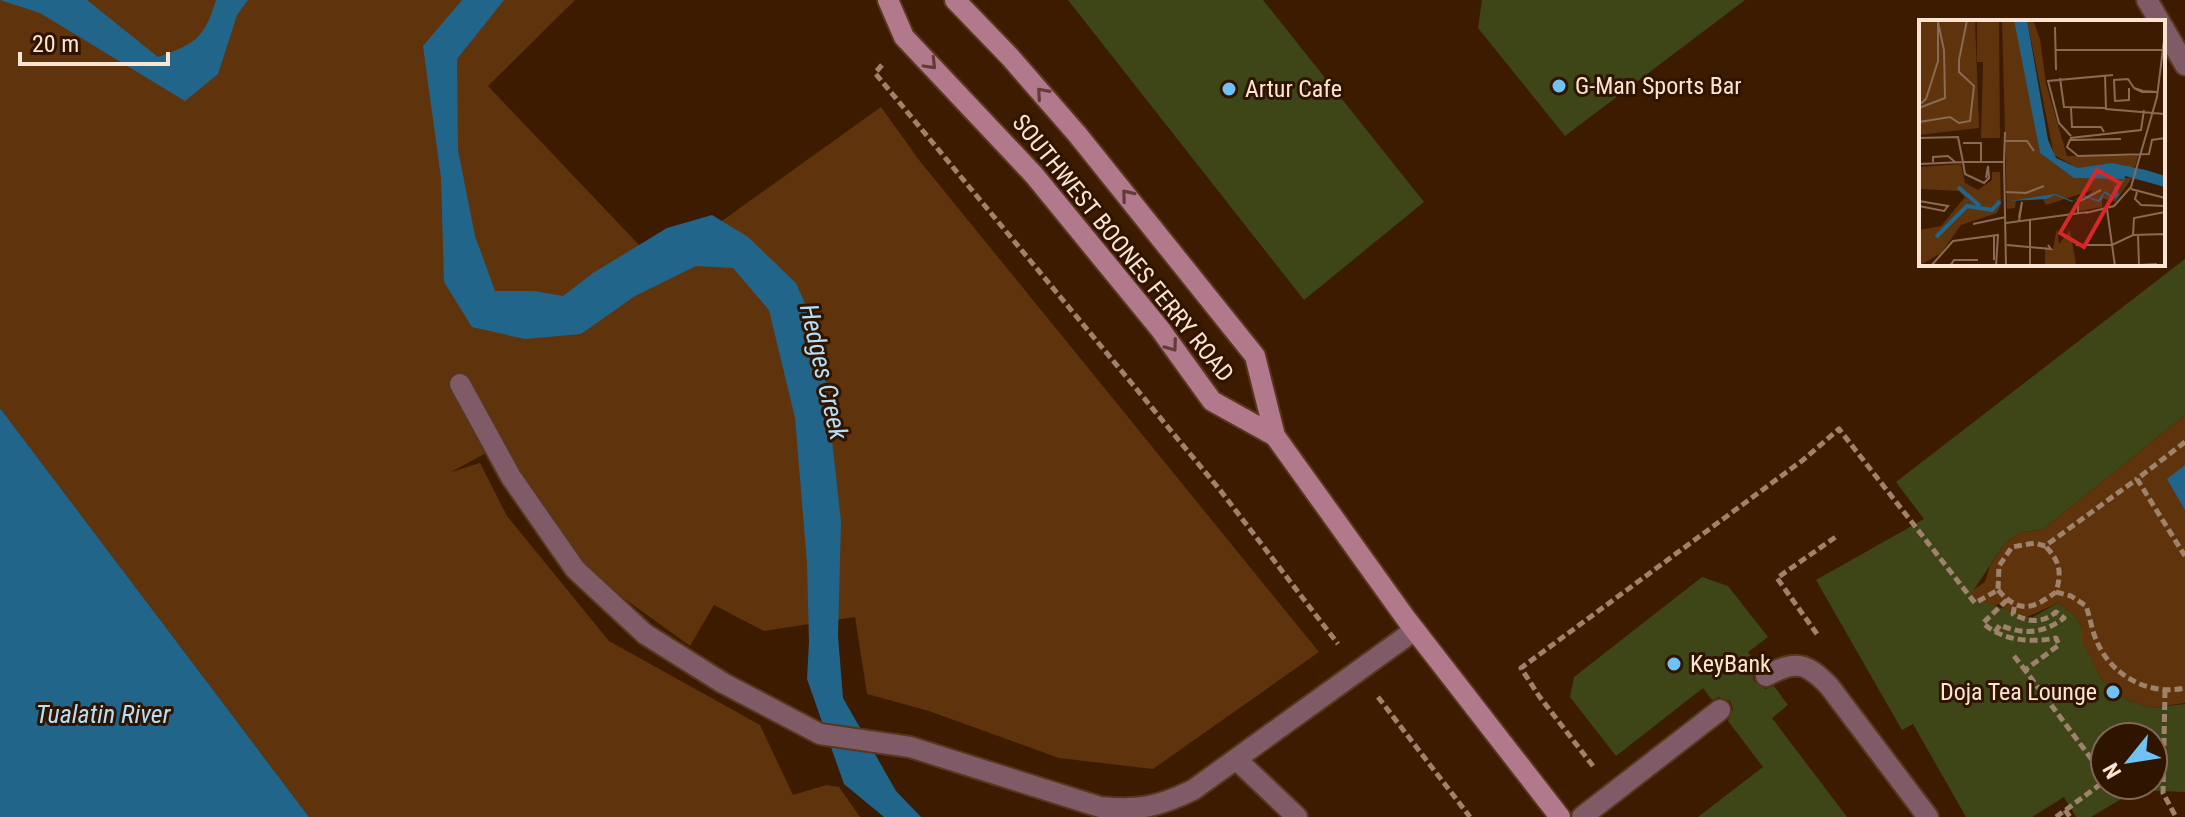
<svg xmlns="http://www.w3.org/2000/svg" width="2185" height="817" font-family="'Roboto Condensed',sans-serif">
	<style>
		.green { fill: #5f330c }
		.water { fill: #22658b }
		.building { fill: #3e4617; fill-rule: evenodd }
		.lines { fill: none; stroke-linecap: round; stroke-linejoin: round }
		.lane-casing { stroke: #58371e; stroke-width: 24 }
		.street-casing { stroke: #58371e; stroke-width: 24 }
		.secondary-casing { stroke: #58371e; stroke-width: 24 }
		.path { stroke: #9e826c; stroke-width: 5; stroke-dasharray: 8 4; stroke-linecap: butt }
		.lane { stroke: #7f5b67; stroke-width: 20 }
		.street { stroke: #7f5b67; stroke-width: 20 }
		.secondary { stroke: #b2788c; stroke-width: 20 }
		.oneway { stroke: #633c38 }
		.poi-dot { fill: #70c1f4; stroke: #2f1400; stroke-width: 3 }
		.labels { text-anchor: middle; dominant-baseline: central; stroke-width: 6; stroke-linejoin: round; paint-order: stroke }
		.poi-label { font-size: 24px; fill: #fce4d3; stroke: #2f1400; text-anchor: start }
		.street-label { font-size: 24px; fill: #fce4d3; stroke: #2f1400 }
		.water-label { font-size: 26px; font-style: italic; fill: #b5def9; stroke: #2f1400 }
		.inset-river { fill: none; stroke: #22658b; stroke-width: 4 }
		.inset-road { fill: none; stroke: #896b54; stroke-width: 2 }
		.view { fill: #d62828; fill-opacity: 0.15; stroke: #d62828; stroke-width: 4 }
		.inset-edge { fill: none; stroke: #fce4d3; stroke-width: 4 }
	</style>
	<rect width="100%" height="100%" fill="#3d1b00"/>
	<g class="green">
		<polygon points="0,0 575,0 488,86 659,266 881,107 919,160 1319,652 1153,769 1059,758 929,711 867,694 855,617 764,631 714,605 690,646 589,573 499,446 451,472 480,463 507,516 609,641 760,725 793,795 826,785 839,787 860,817 309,817 0,408"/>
		<polygon points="2185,415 2185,703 2150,708 2128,700 2102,680 2089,656 2082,642 2082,629 2076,616 2058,603 2027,617 2005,615 2003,607 1998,604 1975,621 1960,599 1985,582 1990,566 2005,543 2021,532 2042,530"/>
	</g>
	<g class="water">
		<path d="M 0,0 L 87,0 L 158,57 C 195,44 204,39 216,0 L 248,0 L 237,15 L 218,74 L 185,101 L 40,13 Z"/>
		<polygon points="462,0 504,0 457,59 458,150 475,236 495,291 534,291 563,296 593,273 667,228 712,215 748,237 796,283 821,341 841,521 838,636 843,698 896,791 921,817 884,817 844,784 807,679 809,642 807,563 795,418 769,310 733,268 696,266 635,296 581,334 525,339 472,327 444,282 441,178 423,46"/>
		<polygon points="0,408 309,817 0,817"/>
		<polygon points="2185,465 2185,510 2167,479"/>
	</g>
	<g class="building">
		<polygon points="1068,0 1263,0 1424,202 1304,300"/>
		<polygon points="1482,0 1745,0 1565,136 1478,28"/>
		<path d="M 2185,259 L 2185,415 L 2042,530 L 2021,532 L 2005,543 L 1969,597 L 2031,618 L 2058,603 L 2076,616 L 2082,629 L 2082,642 L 2102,680 L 2128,700 L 2150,708 L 2185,704 L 2185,792 L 2136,790 L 2091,817 L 2076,817 L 2064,797 L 2032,817 L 1966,817 L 1913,724 L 1902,730 L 1816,580 L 1924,519 L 1896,482 ZM 2105,737 L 2153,737 L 2153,785 L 2105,785 Z"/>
		<polygon points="1702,577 1728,586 1768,637 1748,652 1758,666 1753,675 1754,681 1765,689 1774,686 1788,705 1772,718 1847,817 1698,817 1763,767 1728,721 1733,709 1730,701 1719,697 1712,700 1703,688 1616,756 1570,697 1574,677"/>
	</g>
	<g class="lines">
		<g class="lane-casing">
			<g id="lane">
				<path d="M 460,384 L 511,477 L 575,569 L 645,634 L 723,683 L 820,734 L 910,747 L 1100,807 C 1138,811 1158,807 1193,790 L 1415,630"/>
				<path d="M 1766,676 C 1795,660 1806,662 1829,686 L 1928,817"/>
				<polyline points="1237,760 1297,817"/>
				<polyline points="1582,817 1720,710"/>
			</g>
		</g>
		<g class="street-casing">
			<g id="street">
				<polyline points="2147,0 2160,22"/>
				<polyline points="2163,27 2185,65"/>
			</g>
		</g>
		<g class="secondary-casing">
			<g id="secondary">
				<polyline points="888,0 904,37 1034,175 1160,329 1212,401 1275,436"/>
				<polyline points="955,0 1010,57 1077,134 1255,356 1275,436 1407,620 1560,817"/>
			</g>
		</g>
		<g class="path">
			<polyline points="882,65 875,73 1220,490 1338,644"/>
			<polyline points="2185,442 2137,479 2185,556"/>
			<path d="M 1998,590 C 2019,614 2033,609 2056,592 C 2062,572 2060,561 2045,546"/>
			<path d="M 2056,592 L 2071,596 L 2086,606 C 2090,617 2092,631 2097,642 C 2112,676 2149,696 2185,688"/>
			<path d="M 2007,600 L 1983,623 C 2002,641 2032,643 2056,638 L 2059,645 L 2025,670 L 2105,777"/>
			<path d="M 1995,632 L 2000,625 C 2023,635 2043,634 2064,618 L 2056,612 C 2042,624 2028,622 2013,614 L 2015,604"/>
			<polyline points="1817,634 1777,578 1837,536"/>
			<polyline points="2014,656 2025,670"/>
			<polyline points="2165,690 2163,793 2176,817"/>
			<polyline points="1378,697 1470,817"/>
			<polyline points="1593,766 1539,696 1521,668 1803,460 1839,429 1975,603 1998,590 1999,566 2012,547 2035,543 2045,546 2137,479"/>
			<polyline points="2112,785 2116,790"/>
			<polyline points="2065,810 2070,817"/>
			<polyline points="2056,817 2105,781"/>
		</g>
		<use href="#lane" class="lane"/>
		<use href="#street" class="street"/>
		<use href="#secondary" class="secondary"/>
	</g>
	<defs><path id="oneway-chevron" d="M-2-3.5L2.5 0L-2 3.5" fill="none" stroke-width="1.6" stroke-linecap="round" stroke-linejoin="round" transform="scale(2)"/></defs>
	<g class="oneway">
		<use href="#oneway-chevron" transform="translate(931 64) rotate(46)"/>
		<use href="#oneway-chevron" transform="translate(1042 93) rotate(-131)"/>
		<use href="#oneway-chevron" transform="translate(1127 195) rotate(-130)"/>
		<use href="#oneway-chevron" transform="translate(1172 346) rotate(54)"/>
	</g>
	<g class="poi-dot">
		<circle cx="1559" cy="86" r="8"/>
		<circle cx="1229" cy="89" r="8"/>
		<circle cx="1674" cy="664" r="8"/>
		<circle cx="2113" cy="692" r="8"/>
	</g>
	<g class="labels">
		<g class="poi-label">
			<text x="1575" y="86">G-Man Sports Bar</text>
			<text x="1245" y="89">Artur Cafe</text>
			<text x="1690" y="664">KeyBank</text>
			<text x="2097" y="692" text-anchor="end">Doja Tea Lounge</text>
		</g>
		<g class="street-label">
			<text transform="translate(1123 248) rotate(51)">SOUTHWEST BOONES FERRY ROAD</text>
		</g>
		<g class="water-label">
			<text transform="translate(824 372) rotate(77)">Hedges Creek</text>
			<text x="103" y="714">Tualatin River</text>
		</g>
	</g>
	<g transform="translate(1919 20)">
		<rect width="246" height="246" fill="#3d1b00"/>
		<path d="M 0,0 L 56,0 L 60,108 L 0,115 ZM 58,0 L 80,0 L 81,118 L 62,118 L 64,42 L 58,42 ZM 83,0 L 95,0 L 103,26 L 121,133 L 156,158 L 213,158 L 196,182 L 183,178 L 183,187 L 160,191 L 160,184 L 174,170 L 127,185 L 124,179 L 97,180 L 96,188 L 88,189 ZM 108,0 L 114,0 L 121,19 L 127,64 L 148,136 L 219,136 L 216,147 L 159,148 L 135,135 ZM 42,144 L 46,163 L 59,170 L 73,160 L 73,152 L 81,152 L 82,184 L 78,193 L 42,205 L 22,233 L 0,246 L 0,210 L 22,206 L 46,177 L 40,171 L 1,169 L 0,147 ZM 138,208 L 140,224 L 151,210 L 157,244 L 165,246 L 126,245 L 126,227 L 134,229 Z" fill="#5f330c"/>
		<path d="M 95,0 L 108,0 L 129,120 L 137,138 L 159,148 L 193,143 L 227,150 L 246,156 L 246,167 L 206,156 L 205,161 L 197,167 L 200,175 L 196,179 L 185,173 L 183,180 L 180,182 L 163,176 L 153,182 L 136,175 L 127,179 L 90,181 L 136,174 L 154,181 L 164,175 L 179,180 L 186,171 L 196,178 L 195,167 L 205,159 L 155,158 L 121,133 Z" fill="#22658b"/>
		<path class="inset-river" d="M 39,167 L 61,186M 17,217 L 48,186 L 73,190 L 81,181"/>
		<path class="inset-road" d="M 136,7 L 137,50M 137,30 L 243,30M 186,55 L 187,89 L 246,94M 141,58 L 145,87 L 187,88M 210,68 L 210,80 L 196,81 L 195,60 L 209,59 L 215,68M 215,68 L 224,71 L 239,72 L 223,72 ZM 0,85 L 7,79 L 19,41 L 19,2 L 25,30 L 26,78 L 0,88M 152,88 L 153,107 L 182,107 L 185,112M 0,102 L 31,97 L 40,103 L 51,101 L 55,66 L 40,52 L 40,40 L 48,0M 152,116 L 140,103 L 129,61 L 194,55M 0,118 L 39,117 L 44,142 L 85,142 L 87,246M 151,118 L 222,110 L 225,90M 202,119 L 151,120 L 148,127 L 159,136 L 230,134 L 233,120 L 246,118M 86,121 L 108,121 L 115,131M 44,123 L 62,123 L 62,141M 85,141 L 86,112M 14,142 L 14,137 L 29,136 L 36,142M 0,144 L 44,142 L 46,154 L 65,163 L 70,158 L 69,146 L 67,158M 212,169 L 246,178M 87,172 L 107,173 L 125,166M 218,172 L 216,179 L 222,185 L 246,186M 0,181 L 29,186 L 25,191 L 0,186M 188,189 L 196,246M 167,193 L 195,186 L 212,167 L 238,77 L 246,12M 159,194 L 159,182 L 182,170M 100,197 L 103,182 L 100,201M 111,200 L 111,246M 87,203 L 169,192M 54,204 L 87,197M 245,214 L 246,243M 75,215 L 75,240M 214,215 L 215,198 L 246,192M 219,215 L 220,244M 88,225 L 132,229 L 129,225M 157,225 L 193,225 L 214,215 L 246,214M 12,246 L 34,221 L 79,215 L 77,246M 31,246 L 35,240 L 59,240M 202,246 L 238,244"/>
		<path class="view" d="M 178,150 L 201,163 L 165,227 L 141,213 Z"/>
		<rect width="246" height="246" class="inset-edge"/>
	</g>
	<g transform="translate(2129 761) rotate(240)"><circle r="38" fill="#2f1400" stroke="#816754" stroke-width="2"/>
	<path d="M0-6L14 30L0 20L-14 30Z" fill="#70c1f4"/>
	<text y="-12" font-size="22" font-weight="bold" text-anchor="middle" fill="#fce4d3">N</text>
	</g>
	<path d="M20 52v12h148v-12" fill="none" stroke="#fce4d3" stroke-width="4"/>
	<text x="32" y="52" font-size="24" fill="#fce4d3" stroke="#2f1400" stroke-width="6" paint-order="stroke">20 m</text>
</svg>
